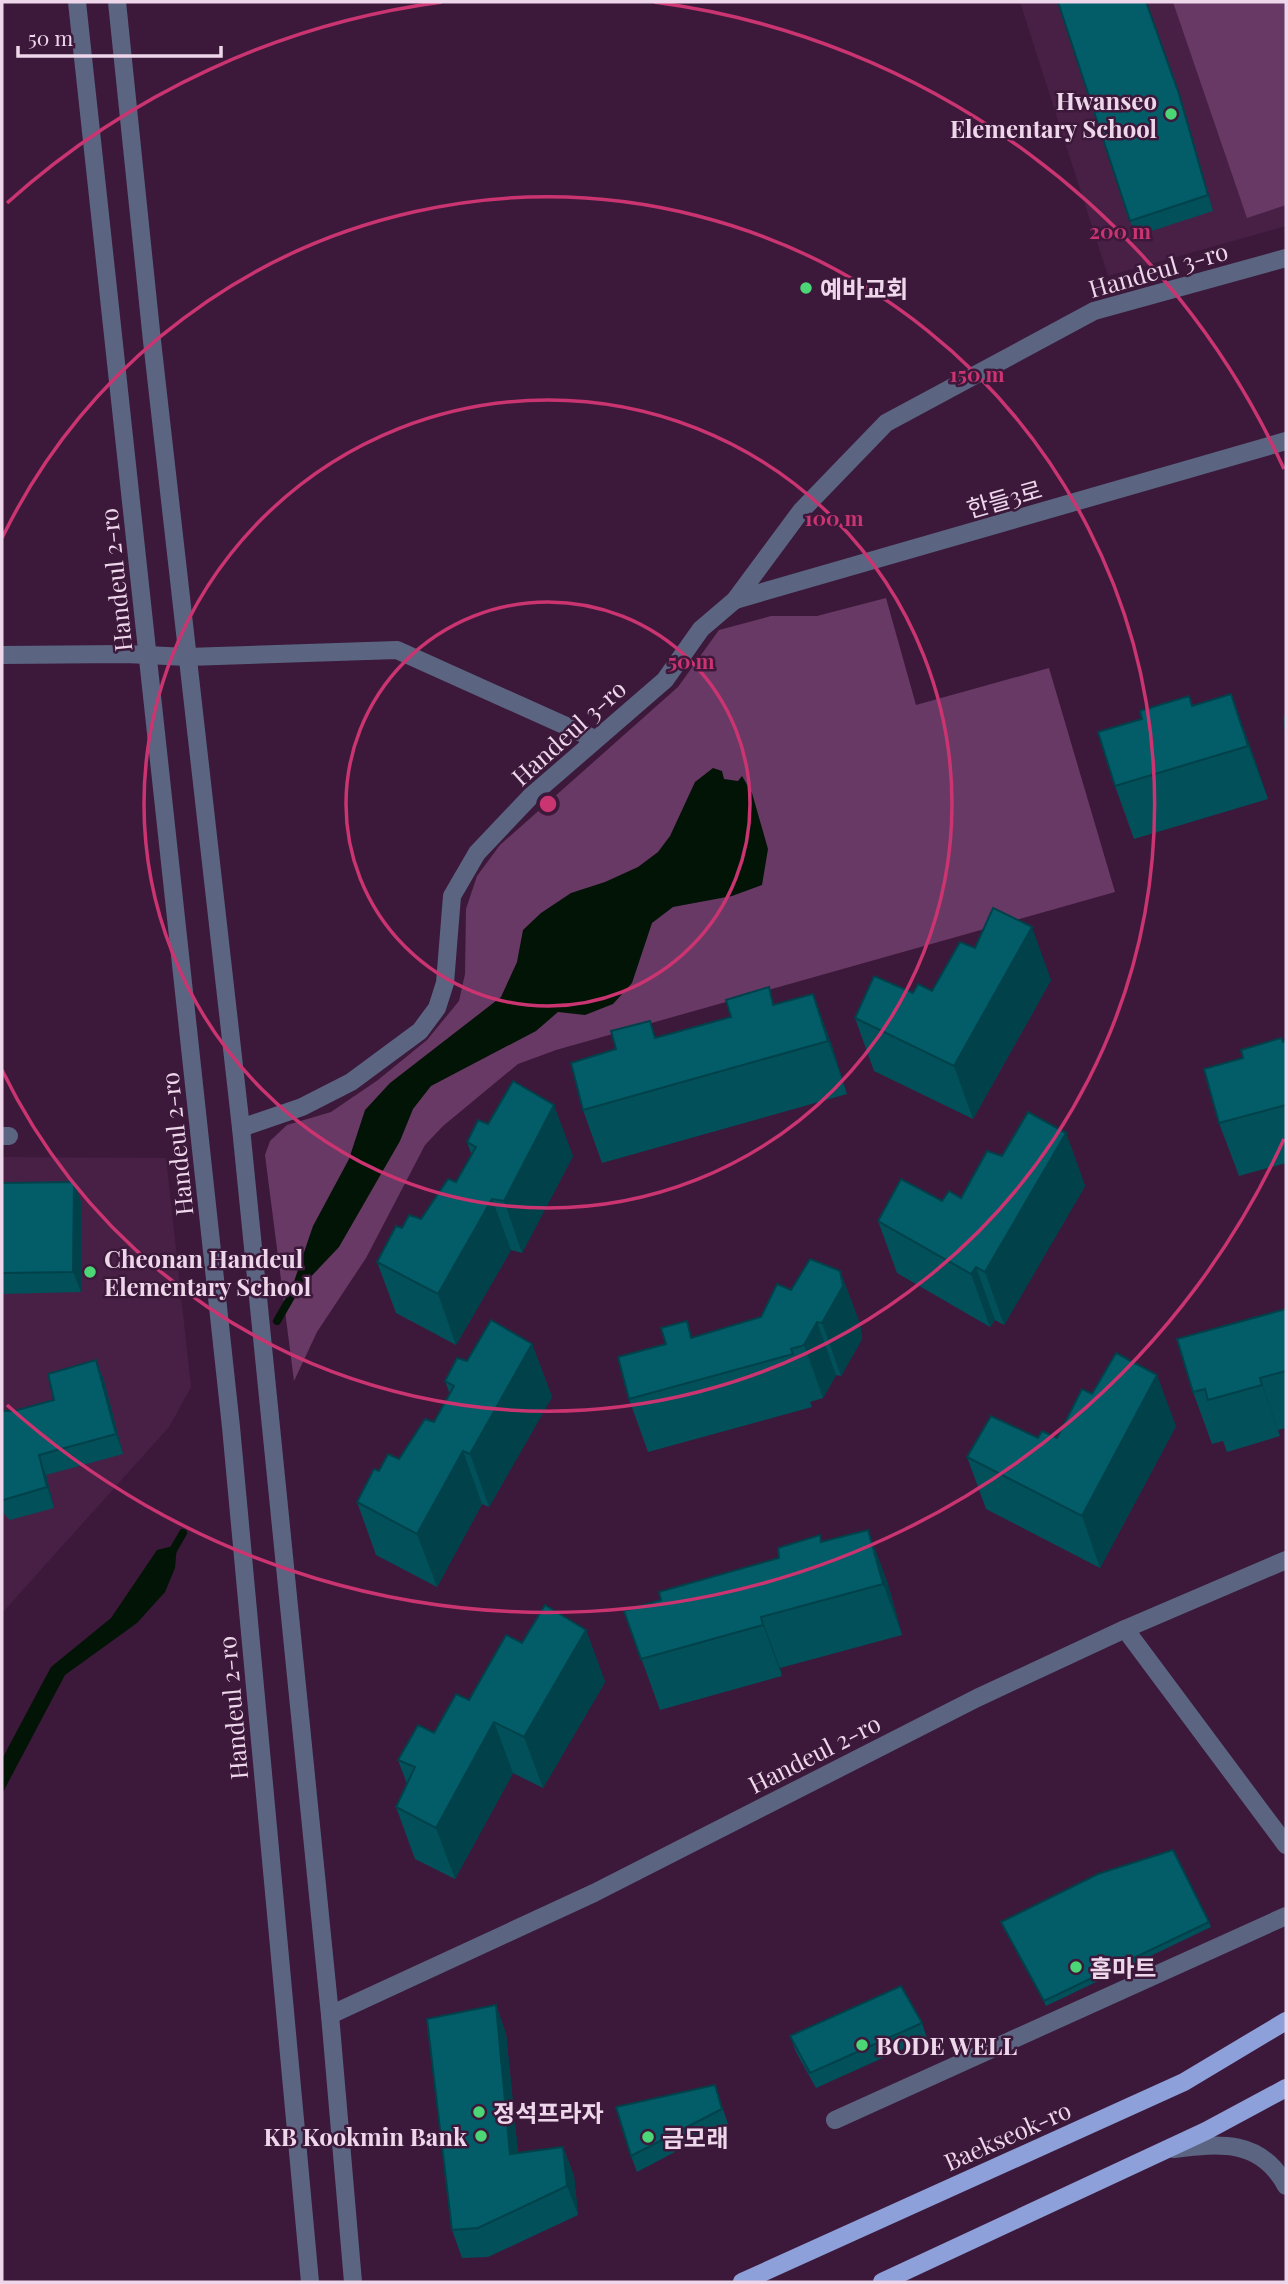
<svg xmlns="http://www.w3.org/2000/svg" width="1288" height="2284" font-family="'Playfair Display','Noto Sans KR',serif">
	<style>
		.built { fill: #482046 }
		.green { fill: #693965 }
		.water { fill: #021405 }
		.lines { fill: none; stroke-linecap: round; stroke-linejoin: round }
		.stream { stroke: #021405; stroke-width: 8 }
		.minor { stroke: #5b6581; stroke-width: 18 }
		.major { stroke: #8da0d9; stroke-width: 18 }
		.wall { fill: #02505a }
		.shaded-wall { fill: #01414a }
		.building { fill: #025d69; stroke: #01414a; stroke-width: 2 }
		.ring { fill: none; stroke: #c93471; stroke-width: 3.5 }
		.poi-dot { fill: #4dd676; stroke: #3c193a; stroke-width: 2.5 }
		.labels { text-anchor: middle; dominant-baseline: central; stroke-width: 5; stroke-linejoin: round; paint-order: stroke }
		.poi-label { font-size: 24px; font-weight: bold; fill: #eed6eb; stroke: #3c193a; text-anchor: start }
		.street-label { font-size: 24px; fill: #eed6eb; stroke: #3c193a }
		.centre { fill: #c93471; stroke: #3c193a; stroke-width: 3.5 }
		.ring-label { font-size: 21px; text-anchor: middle; font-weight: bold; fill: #c93471; stroke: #3c193a; stroke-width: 5; stroke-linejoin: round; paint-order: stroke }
	</style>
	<rect width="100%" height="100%" fill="#3c193a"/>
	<g class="built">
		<polygon points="1020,2 1286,2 1286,226 1108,276"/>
		<polygon points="2,1157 166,1158 191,1387 169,1427 2,1613"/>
	</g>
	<g class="green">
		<polygon points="1173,2 1286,2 1286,205 1247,218"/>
		<polygon points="886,598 916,705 1049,668 1115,892 556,1050 518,1064 443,1126 425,1145 366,1258 317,1332 294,1381 265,1155 270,1141 287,1125 331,1112 378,1080 427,1040 459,1001 465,974 466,909 477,876 500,845 678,687 719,630 771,616 817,616"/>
	</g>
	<g class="water">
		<polygon points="713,768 722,771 724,779 738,781 742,776 752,793 768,849 762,885 732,896 673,907 652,923 632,983 613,1004 585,1015 558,1012 536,1031 431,1086 413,1109 400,1141 339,1247 287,1302 313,1226 349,1159 365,1110 390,1083 501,997 517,962 523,930 541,913 571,893 605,882 638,867 658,852 670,836 695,782"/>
		<polygon points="177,1545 175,1568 165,1592 137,1623 65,1675 2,1794 2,1759 51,1667 111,1618 157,1550"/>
	</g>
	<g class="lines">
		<g class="stream">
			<polyline points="277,1321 292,1295"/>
			<polyline points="172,1552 183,1533"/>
		</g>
		<g class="minor">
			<polyline points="77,2 231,1427 310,2282"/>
			<polyline points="117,2 152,341 241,1128 330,2015 353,2282"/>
			<polyline points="735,600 1286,441"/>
			<polyline points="2,655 126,654 187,657 397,650 595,739"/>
			<polyline points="241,1128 302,1107 351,1082 420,1031 437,1008 445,983 452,896 477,853 531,796 665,680 701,629 735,600 801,511 886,423 1094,311 1286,258"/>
			<polyline points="2,1136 9,1136"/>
			<polyline points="1125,1629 1286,1845"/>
			<polyline points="330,2015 594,1893 977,1698 1125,1629 1286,1560"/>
			<polyline points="835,2120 1286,1916"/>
			<path d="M 1174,2149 C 1220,2143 1261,2139 1286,2186"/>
		</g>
		<g class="major">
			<polyline points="742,2282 1184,2082 1286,2021"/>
			<polyline points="882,2282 1206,2131 1286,2088"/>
		</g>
	</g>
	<g class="wall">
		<polygon points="1146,2 1184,109 1213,211 1136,236 1130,221"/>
		<polygon points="1192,706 1250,746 1268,799 1134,839 1115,786"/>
		<polygon points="1051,980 973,1119 874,1071 855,1018 913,993"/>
		<polygon points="813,994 832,1046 847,1094 602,1163 583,1110 656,1038"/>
		<polygon points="1286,1041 1286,1163 1239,1176 1219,1123 1243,1058"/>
		<polygon points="1066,1133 1085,1186 1004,1325 995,1320 990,1327 897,1273 878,1221 942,1201 961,1198 1002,1156"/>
		<polygon points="467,1142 573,1156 522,1253 511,1250 456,1345 396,1313 377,1262 402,1228 421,1219 456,1182 472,1156"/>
		<polygon points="74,1182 81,1202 81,1292 2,1294 2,1183"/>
		<polygon points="840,1271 860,1324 862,1339 841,1376 836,1375 823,1398 810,1402 812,1407 648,1452 629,1399 693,1337 761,1317 791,1290"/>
		<polygon points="1286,1309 1286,1428 1278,1430 1280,1436 1227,1452 1223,1441 1212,1444 1193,1392"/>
		<polygon points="532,1344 552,1397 489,1507 482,1504 437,1587 376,1555 357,1502 379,1471 399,1459 434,1422 450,1394 445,1381 467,1361"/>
		<polygon points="96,1360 104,1381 123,1454 46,1475 54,1508 10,1520 2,1512 2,1411 14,1411 54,1400"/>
		<polygon points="1092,1394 1176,1426 1100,1568 986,1509 967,1457 1038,1438 1057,1438"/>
		<polygon points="822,1542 887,1581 902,1635 780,1668 782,1676 660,1710 624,1611 661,1600"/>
		<polygon points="586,1630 605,1682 543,1788 513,1773 455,1879 415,1859 396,1807 407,1784 398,1760 434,1733 469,1700 522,1643"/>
		<polygon points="1001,1922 1209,1922 1211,1927 1046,2006"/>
		<polygon points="496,2005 506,2034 518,2153 563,2147 574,2176 578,2215 488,2257 462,2258 452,2230"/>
		<polygon points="922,2023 927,2038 816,2088 796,2052 790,2036"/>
		<polygon points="715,2085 728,2124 637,2172 631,2156"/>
	</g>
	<g class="shaded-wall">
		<polygon points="1146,2 1184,109 1213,211 1208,195"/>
		<polygon points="1231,694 1250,746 1268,799 1248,746"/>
		<polygon points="1032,927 1051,980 973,1119 954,1066"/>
		<polygon points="813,994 832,1046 847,1094 828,1041"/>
		<polygon points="554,1105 573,1156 522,1253 504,1201"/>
		<polygon points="1066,1133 1085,1186 1004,1325 985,1272"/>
		<polygon points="74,1182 81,1202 81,1292 73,1272"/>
		<polygon points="492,1199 511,1250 456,1345 438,1294"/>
		<polygon points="976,1267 995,1320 990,1327 971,1274"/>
		<polygon points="840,1271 860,1324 862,1339 841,1376 822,1323"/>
		<polygon points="817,1322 836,1375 823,1398 804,1345"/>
		<polygon points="532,1344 552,1397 489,1507 470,1454"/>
		<polygon points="96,1360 104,1381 123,1454 116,1434"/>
		<polygon points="1157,1375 1176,1426 1100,1568 1082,1516"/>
		<polygon points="1260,1378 1278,1430 1280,1436 1262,1385"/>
		<polygon points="463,1451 482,1504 437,1587 417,1534"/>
		<polygon points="39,1455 46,1475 54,1508 47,1487"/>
		<polygon points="868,1530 887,1581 902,1635 883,1584"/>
		<polygon points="761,1617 780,1668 782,1676 763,1625"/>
		<polygon points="586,1630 605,1682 543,1788 524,1737"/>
		<polygon points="494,1722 513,1773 455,1879 436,1828"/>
		<polygon points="496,2005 506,2034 521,2183 510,2154"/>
		<polygon points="563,2147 574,2176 578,2215 567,2186"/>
	</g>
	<g class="building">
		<polygon points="1058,2 1146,2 1179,94 1208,195 1130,221"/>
		<polygon points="1231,694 1248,746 1115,786 1098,732 1142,719 1140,711 1189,696 1192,706"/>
		<polygon points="1286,716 1286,731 1284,717"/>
		<polygon points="993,908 1032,927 954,1066 855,1018 874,976 913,993 918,984 932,991 960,942 975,948"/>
		<polygon points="769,987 773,1005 813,994 828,1041 583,1110 571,1063 616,1049 611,1031 650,1021 655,1038 731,1017 726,1000"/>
		<polygon points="1281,1038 1283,1042 1286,1041 1286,1105 1219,1123 1204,1069 1243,1058 1241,1050"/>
		<polygon points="513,1081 554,1105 504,1201 492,1199 438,1294 377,1262 396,1226 402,1228 409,1215 421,1219 448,1179 456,1182 476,1147 467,1142 478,1120 488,1124"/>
		<polygon points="1028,1112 1066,1133 985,1272 976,1267 971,1274 878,1221 901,1179 942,1201 949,1191 961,1198 987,1151 1002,1156"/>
		<polygon points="74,1182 73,1272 2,1273 2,1183"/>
		<polygon points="810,1259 840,1271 843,1286 822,1323 817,1322 804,1345 791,1349 793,1354 629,1399 618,1357 666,1344 661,1328 687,1321 691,1338 761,1317 777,1284 791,1290"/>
		<polygon points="1286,1309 1286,1371 1260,1378 1262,1385 1208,1400 1205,1389 1193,1392 1177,1339"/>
		<polygon points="491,1320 532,1344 470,1454 463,1451 417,1534 357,1502 374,1469 379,1471 388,1454 399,1459 425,1419 434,1422 454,1386 445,1381 457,1358 467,1361"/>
		<polygon points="1116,1353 1157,1375 1082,1516 967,1457 991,1416 1038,1438 1042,1431 1057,1438 1082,1389 1092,1394"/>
		<polygon points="96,1360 116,1434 39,1455 47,1487 3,1500 2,1499 2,1411 14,1411 54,1400 48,1374"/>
		<polygon points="868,1530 883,1584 761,1617 763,1625 641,1659 624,1611 661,1600 659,1592 779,1558 778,1548 820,1535 821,1542"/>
		<polygon points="545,1605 586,1630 524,1737 494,1722 436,1828 396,1807 415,1767 398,1760 418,1725 434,1733 456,1694 469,1700 506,1635 522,1643"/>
		<polygon points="1173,1850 1209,1922 1044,2001 1001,1922 1098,1874"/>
		<polygon points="901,1986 922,2023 810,2073 790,2036"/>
		<polygon points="496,2005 510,2154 563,2147 567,2186 478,2228 452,2230 427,2019"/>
		<polygon points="715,2085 722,2109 631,2156 616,2107"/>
	</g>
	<g class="ring">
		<circle cx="548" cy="804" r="202"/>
		<circle cx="548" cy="804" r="404"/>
		<path d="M2 538A607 607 0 1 1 2 1070"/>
		<path d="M1284 1139A809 809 0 0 1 7 1405M7 203A809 809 0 0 1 442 2M654 2A809 809 0 0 1 1284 469"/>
	</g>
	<g class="poi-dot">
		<circle cx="1171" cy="114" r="7"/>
		<circle cx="806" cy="288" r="7"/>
		<circle cx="90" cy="1272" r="7"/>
		<circle cx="1076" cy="1967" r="7"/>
		<circle cx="862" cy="2045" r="7"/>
		<circle cx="479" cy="2112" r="7"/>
		<circle cx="481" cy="2136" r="7"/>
		<circle cx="648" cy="2137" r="7"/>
	</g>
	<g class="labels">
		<g class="poi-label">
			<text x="1157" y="100" text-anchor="end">Hwanseo<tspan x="1157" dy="28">Elementary School</tspan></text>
			<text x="820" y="288">예바교회</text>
			<text x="104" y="1258">Cheonan Handeul<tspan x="104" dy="28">Elementary School</tspan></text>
			<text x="1090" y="1967">홈마트</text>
			<text x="876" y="2045">BODE WELL</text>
			<text x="493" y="2112">정석프라자</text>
			<text x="467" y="2136" text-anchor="end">KB Kookmin Bank</text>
			<text x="662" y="2137">금모래</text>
		</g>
		<g class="street-label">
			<text transform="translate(1158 269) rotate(-16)">Handeul 3-ro</text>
			<text transform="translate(1004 498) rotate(-16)">한들3로</text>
			<text transform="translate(115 580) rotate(-96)">Handeul 2-ro</text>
			<text transform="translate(568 732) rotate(-42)">Handeul 3-ro</text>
			<text transform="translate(176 1144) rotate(-96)">Handeul 2-ro</text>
			<text transform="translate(232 1708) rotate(-95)">Handeul 2-ro</text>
			<text transform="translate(814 1753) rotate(-27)">Handeul 2-ro</text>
			<text transform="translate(1007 2135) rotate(-24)">Baekseok-ro</text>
		</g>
	</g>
	<circle cx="548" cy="804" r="10" class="centre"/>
	<g class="ring-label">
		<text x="1120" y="239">200 m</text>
		<text x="977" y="382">150 m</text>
		<text x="834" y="526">100 m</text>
		<text x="691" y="669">50 m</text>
	</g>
	<rect width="1288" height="2284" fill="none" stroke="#eed6eb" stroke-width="7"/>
	<path d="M18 46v10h203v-10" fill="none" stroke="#eed6eb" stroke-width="3.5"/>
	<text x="28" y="46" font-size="21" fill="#eed6eb" stroke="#3c193a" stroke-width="5" paint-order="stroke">50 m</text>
</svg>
